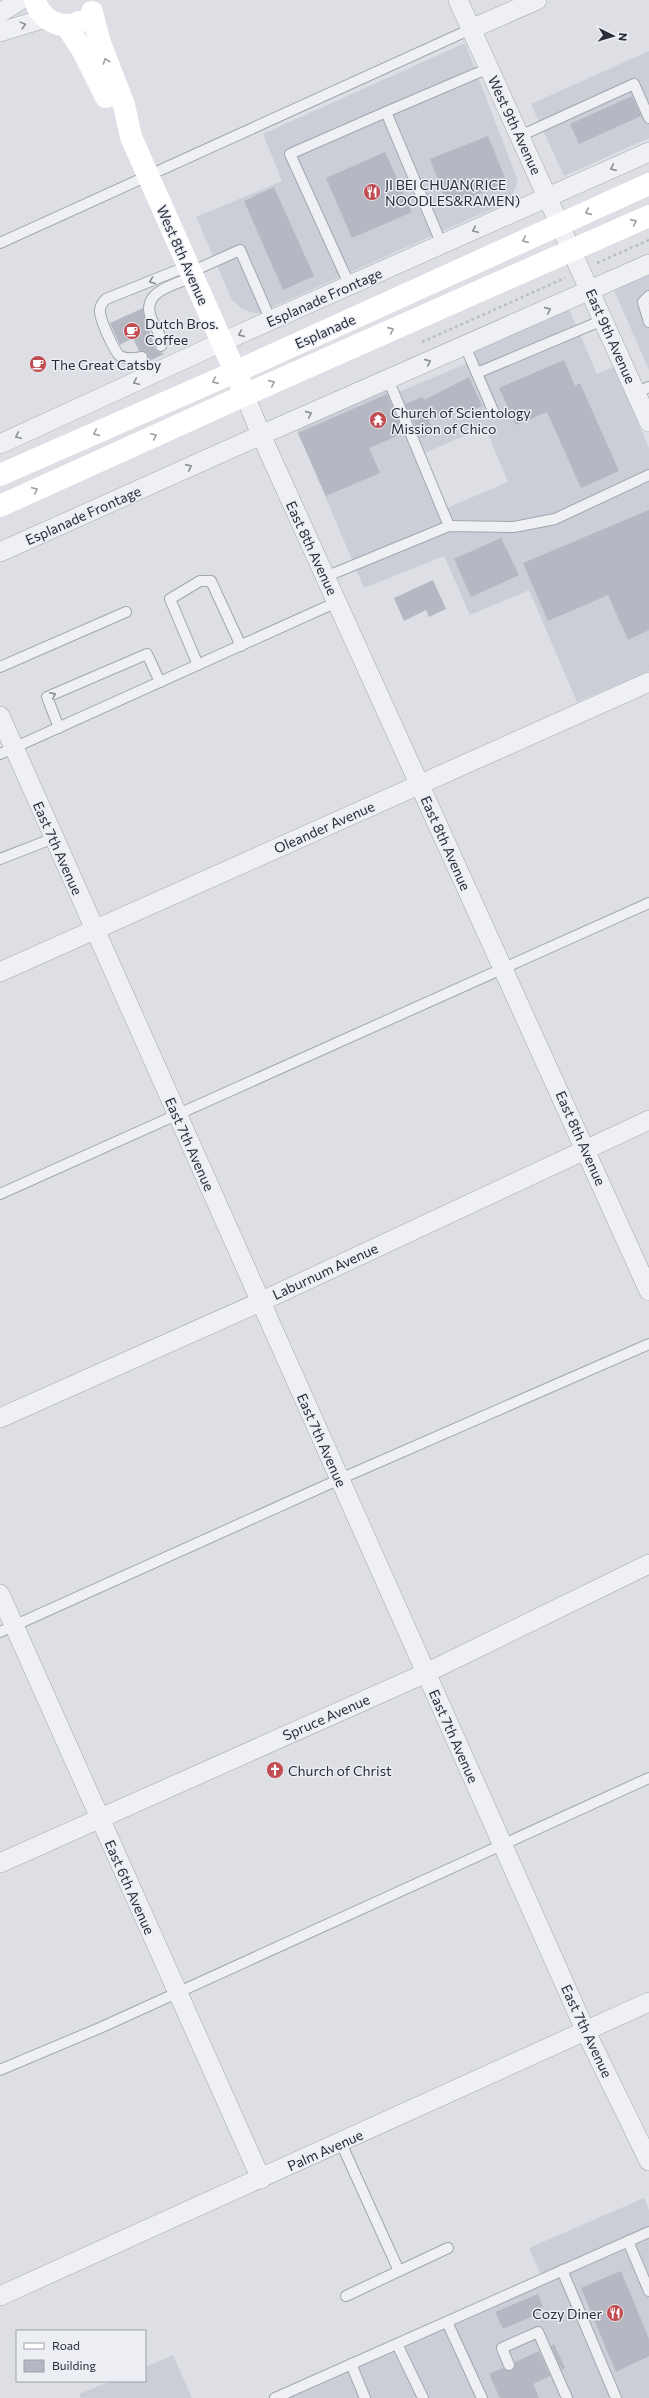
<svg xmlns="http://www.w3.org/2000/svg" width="649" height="2398" font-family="Commissioner,sans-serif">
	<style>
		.built { fill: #cbced6; fill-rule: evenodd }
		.building { fill: #b5b8c2 }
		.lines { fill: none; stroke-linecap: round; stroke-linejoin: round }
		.lane-casing { stroke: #a3a6ae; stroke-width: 12 }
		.street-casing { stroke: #a3a6ae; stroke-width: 20 }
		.path { stroke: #bbbdc4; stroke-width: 2.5; stroke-dasharray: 3 3; stroke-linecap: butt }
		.lane { stroke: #eff0f4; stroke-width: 10 }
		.street { stroke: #eff0f4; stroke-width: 19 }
		.secondary { stroke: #fff; stroke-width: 22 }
		.oneway { stroke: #8c8e97 }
		.oneway2 { stroke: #9ea0a6 }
		.labels { text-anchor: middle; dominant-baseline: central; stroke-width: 3; stroke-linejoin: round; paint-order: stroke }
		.street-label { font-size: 14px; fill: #282d3a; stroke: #eceef3 }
		.poi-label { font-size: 14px; fill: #282d3a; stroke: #eceef3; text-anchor: start }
	</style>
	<rect width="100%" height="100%" fill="#dddfe5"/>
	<g class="built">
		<polygon points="465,43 518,181 510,201 257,314 242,309 232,300 196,217 282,181 263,134"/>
		<polygon points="649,51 649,138 564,176 531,104"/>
		<polygon points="649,274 649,370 614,290"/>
		<path d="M 569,309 L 597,374 L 614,367 L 649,448 L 649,671 L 577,702 L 529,590 L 470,615 L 444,556 L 364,588 L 296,428 L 391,387 L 394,394 L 477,359 L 473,350 ZM 485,427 L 508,482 L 442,510 L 420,455 Z"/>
		<polygon points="644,2198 649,2210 649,2398 287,2398 544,2282 529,2248"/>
		<polygon points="173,2355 192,2398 81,2398 79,2394 111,2381 145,2381 145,2367"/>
	</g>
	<g class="building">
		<polygon points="632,96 641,116 579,144 570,124"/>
		<polygon points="488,136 507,183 448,206 430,159"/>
		<polygon points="385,152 412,212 352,238 326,178"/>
		<polygon points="274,187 314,276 283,290 244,201"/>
		<polygon points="143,308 155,349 164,354 145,363 148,359 147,353 139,351 133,338 120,345 110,323"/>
		<polygon points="564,360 575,386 580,383 619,471 581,488 547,412 516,425 499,388"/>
		<polygon points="469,377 482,406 461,415 459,408 429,421 434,432 421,438 405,404 422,397 424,400"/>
		<polygon points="387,394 404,433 369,448 380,473 326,496 298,433"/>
		<polygon points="649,510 649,630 628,640 608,595 548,621 523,563"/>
		<polygon points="501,538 519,575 471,597 454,559"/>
		<polygon points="433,580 446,609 429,617 426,610 404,621 394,598"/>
		<polygon points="621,2271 649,2339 649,2356 616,2372 581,2288"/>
		<polygon points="538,2294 543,2307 537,2310 538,2314 503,2329 495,2312"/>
		<polygon points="554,2344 565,2368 562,2370 551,2346"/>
		<polygon points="539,2351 550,2376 533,2384 539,2398 500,2398 489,2374 503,2368 508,2371 512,2371 515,2366 515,2362"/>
	</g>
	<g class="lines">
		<g class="lane-casing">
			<g id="lane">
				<polyline points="520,136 634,84 649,118"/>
				<polyline points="0,243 471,29"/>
				<polyline points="442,245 386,112 489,68"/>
				<polyline points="191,272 240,250 271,321"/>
				<polyline points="350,286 290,154 386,112"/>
				<polyline points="649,296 643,302 649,322"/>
				<path d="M 161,346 C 162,335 156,329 152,320 C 139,292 173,285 193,277"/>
				<polyline points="465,346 494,413"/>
				<path d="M 142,357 C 135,358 127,360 120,356 C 114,351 99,318 100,310 C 100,305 103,302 106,299 L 188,266"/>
				<polyline points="477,373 603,320"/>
				<polyline points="388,379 449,526"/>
				<polyline points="636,393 649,387"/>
				<polyline points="325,577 449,526 514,527 555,519 649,475"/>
				<polyline points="198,665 170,599 200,581 211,581 241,646"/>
				<polyline points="0,667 126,612"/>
				<polyline points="59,728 47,697 147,654 160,682"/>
				<polyline points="0,754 337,602"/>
				<polyline points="0,859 54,838"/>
				<polyline points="0,1194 649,903"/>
				<polyline points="0,1632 340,1479 649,1344"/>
				<polyline points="0,2070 102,2027 649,1778"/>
				<polyline points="341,2143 399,2271 448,2248"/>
				<polyline points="628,2241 649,2291"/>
				<polyline points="562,2270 616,2398"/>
				<polyline points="346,2296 399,2271"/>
				<polyline points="447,2322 482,2398"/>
				<polyline points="397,2344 423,2398"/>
				<polyline points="351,2364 365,2398"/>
				<polyline points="509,2365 502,2348 538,2332 567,2398"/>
				<polyline points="275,2398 649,2232"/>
			</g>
		</g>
		<g class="street-casing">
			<g id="street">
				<polyline points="458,0 649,422"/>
				<polyline points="0,13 21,0"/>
				<polyline points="471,29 537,0"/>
				<polyline points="0,32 46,18"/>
				<polyline points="245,395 261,435 649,1291"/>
				<polyline points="0,444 222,342 649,152"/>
				<polyline points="0,552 261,435 649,264"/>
				<polyline points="0,716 586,2032 649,2161"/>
				<polyline points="0,972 649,682"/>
				<polyline points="0,1418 260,1302 649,1120"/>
				<polyline points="0,1594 261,2179"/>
				<polyline points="0,1863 426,1673 649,1564"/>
				<polyline points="0,2296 649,2002"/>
			</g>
		</g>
		<g class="path">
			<polyline points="597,263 649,240"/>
			<polyline points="422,342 565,278"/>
		</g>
		<use href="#lane" class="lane"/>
		<use href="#street" class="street"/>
		<g class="secondary">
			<path d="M 35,0 C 40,19 61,31 79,22"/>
			<polyline points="92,12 100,43 124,105 131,137 241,385"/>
			<polyline points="66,25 83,51 106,97"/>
			<polyline points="0,475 235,372 649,184"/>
			<polyline points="0,506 245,395 649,216"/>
		</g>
	</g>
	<defs><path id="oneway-chevron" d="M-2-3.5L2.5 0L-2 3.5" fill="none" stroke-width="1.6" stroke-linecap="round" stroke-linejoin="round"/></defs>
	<g class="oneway">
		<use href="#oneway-chevron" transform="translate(23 25) rotate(-15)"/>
		<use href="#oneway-chevron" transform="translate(613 168) rotate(156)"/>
		<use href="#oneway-chevron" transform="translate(475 230) rotate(155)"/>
		<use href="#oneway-chevron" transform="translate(152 281) rotate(158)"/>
		<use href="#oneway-chevron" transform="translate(548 310) rotate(-24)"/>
		<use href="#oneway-chevron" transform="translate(241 334) rotate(156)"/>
		<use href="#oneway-chevron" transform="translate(428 362) rotate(-24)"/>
		<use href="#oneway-chevron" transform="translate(136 382) rotate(155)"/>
		<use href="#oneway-chevron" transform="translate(309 414) rotate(-24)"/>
		<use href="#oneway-chevron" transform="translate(18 436) rotate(155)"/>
		<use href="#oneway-chevron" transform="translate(189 467) rotate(-24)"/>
		<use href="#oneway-chevron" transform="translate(53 695) rotate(-26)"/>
	</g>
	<g class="oneway2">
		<use href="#oneway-chevron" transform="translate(106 61) rotate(-109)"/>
		<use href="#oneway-chevron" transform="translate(588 212) rotate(156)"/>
		<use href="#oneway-chevron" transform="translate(634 222) rotate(-24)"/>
		<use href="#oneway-chevron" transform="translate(525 240) rotate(156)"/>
		<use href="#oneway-chevron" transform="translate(391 330) rotate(-24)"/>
		<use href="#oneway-chevron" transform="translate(215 381) rotate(156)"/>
		<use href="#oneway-chevron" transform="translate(272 383) rotate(-24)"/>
		<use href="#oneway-chevron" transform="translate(96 433) rotate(156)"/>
		<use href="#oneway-chevron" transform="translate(154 436) rotate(-25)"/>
		<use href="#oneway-chevron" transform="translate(35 490) rotate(-25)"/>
	</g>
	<defs>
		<g id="restaurant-disc" transform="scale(0.9)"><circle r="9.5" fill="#c04c51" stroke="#eceef3"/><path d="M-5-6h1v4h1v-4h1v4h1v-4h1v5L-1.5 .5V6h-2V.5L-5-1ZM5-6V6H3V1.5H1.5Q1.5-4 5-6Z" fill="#fff"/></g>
		<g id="cafe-disc" transform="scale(0.9)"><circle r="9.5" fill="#c04c51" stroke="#eceef3"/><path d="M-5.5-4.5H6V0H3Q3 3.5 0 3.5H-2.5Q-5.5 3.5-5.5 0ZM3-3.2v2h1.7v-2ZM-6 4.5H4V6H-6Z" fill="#fff"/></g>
		<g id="temple-disc" transform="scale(0.9)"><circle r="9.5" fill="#c04c51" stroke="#eceef3"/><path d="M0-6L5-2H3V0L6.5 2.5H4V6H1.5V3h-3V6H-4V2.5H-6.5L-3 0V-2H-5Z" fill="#fff"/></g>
		<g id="church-disc" transform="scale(0.9)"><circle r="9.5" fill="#c04c51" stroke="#eceef3"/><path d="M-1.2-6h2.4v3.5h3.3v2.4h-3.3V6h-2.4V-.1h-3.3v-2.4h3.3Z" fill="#fff"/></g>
	</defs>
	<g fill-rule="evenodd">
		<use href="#restaurant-disc" x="372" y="192"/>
		<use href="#cafe-disc" x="132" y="331"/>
		<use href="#cafe-disc" x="38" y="364"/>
		<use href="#temple-disc" x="378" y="420"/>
		<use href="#church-disc" x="275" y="1770"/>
		<use href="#restaurant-disc" x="615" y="2313"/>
	</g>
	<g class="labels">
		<g class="street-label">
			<text transform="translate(515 125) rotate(65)">West 9th Avenue</text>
			<text transform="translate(183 255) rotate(66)">West 8th Avenue</text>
			<text transform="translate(324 297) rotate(-24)">Esplanade Frontage</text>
			<text transform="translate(325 331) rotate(-24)">Esplanade</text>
			<text transform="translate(611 336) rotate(66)">East 9th Avenue</text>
			<text transform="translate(83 515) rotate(-24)">Esplanade Frontage</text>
			<text transform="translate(312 548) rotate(65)">East 8th Avenue</text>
			<text transform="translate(324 827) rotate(-24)">Oleander Avenue</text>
			<text transform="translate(446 843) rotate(66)">East 8th Avenue</text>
			<text transform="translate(58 848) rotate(66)">East 7th Avenue</text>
			<text transform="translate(581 1138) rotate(66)">East 8th Avenue</text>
			<text transform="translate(190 1144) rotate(66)">East 7th Avenue</text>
			<text transform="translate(325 1271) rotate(-25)">Laburnum Avenue</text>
			<text transform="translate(322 1440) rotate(66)">East 7th Avenue</text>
			<text transform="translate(326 1717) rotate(-24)">Spruce Avenue</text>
			<text transform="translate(454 1736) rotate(66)">East 7th Avenue</text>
			<text transform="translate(130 1887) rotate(66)">East 6th Avenue</text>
			<text transform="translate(587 2031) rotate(65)">East 7th Avenue</text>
			<text transform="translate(325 2150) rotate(-24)">Palm Avenue</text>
		</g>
		<g class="poi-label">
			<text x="385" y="184">JI BEI CHUAN(RICE<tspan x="385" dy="16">NOODLES&amp;RAMEN)</tspan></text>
			<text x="145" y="323">Dutch Bros.<tspan x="145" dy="16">Coffee</tspan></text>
			<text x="51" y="364">The Great Catsby</text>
			<text x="391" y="412">Church of Scientology<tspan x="391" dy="16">Mission of Chico</tspan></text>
			<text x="288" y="1770">Church of Christ</text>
			<text x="602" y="2313" text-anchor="end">Cozy Diner</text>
		</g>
	</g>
	<rect x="16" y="2330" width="130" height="52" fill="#eceef3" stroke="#9ea1a9"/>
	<rect x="24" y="2343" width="20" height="6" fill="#ffffff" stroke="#9ea1a9"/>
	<text x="52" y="2350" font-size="12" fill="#282d3a">Road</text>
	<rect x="24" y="2360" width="20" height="12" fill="#b5b8c2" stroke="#9ea1a9"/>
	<text x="52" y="2370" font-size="12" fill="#282d3a">Building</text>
	<g transform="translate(613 36) rotate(95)" stroke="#eceef3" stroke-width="3" paint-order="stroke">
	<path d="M0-3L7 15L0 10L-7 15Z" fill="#282d3a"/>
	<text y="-6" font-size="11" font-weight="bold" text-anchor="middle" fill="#282d3a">N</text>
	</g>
</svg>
